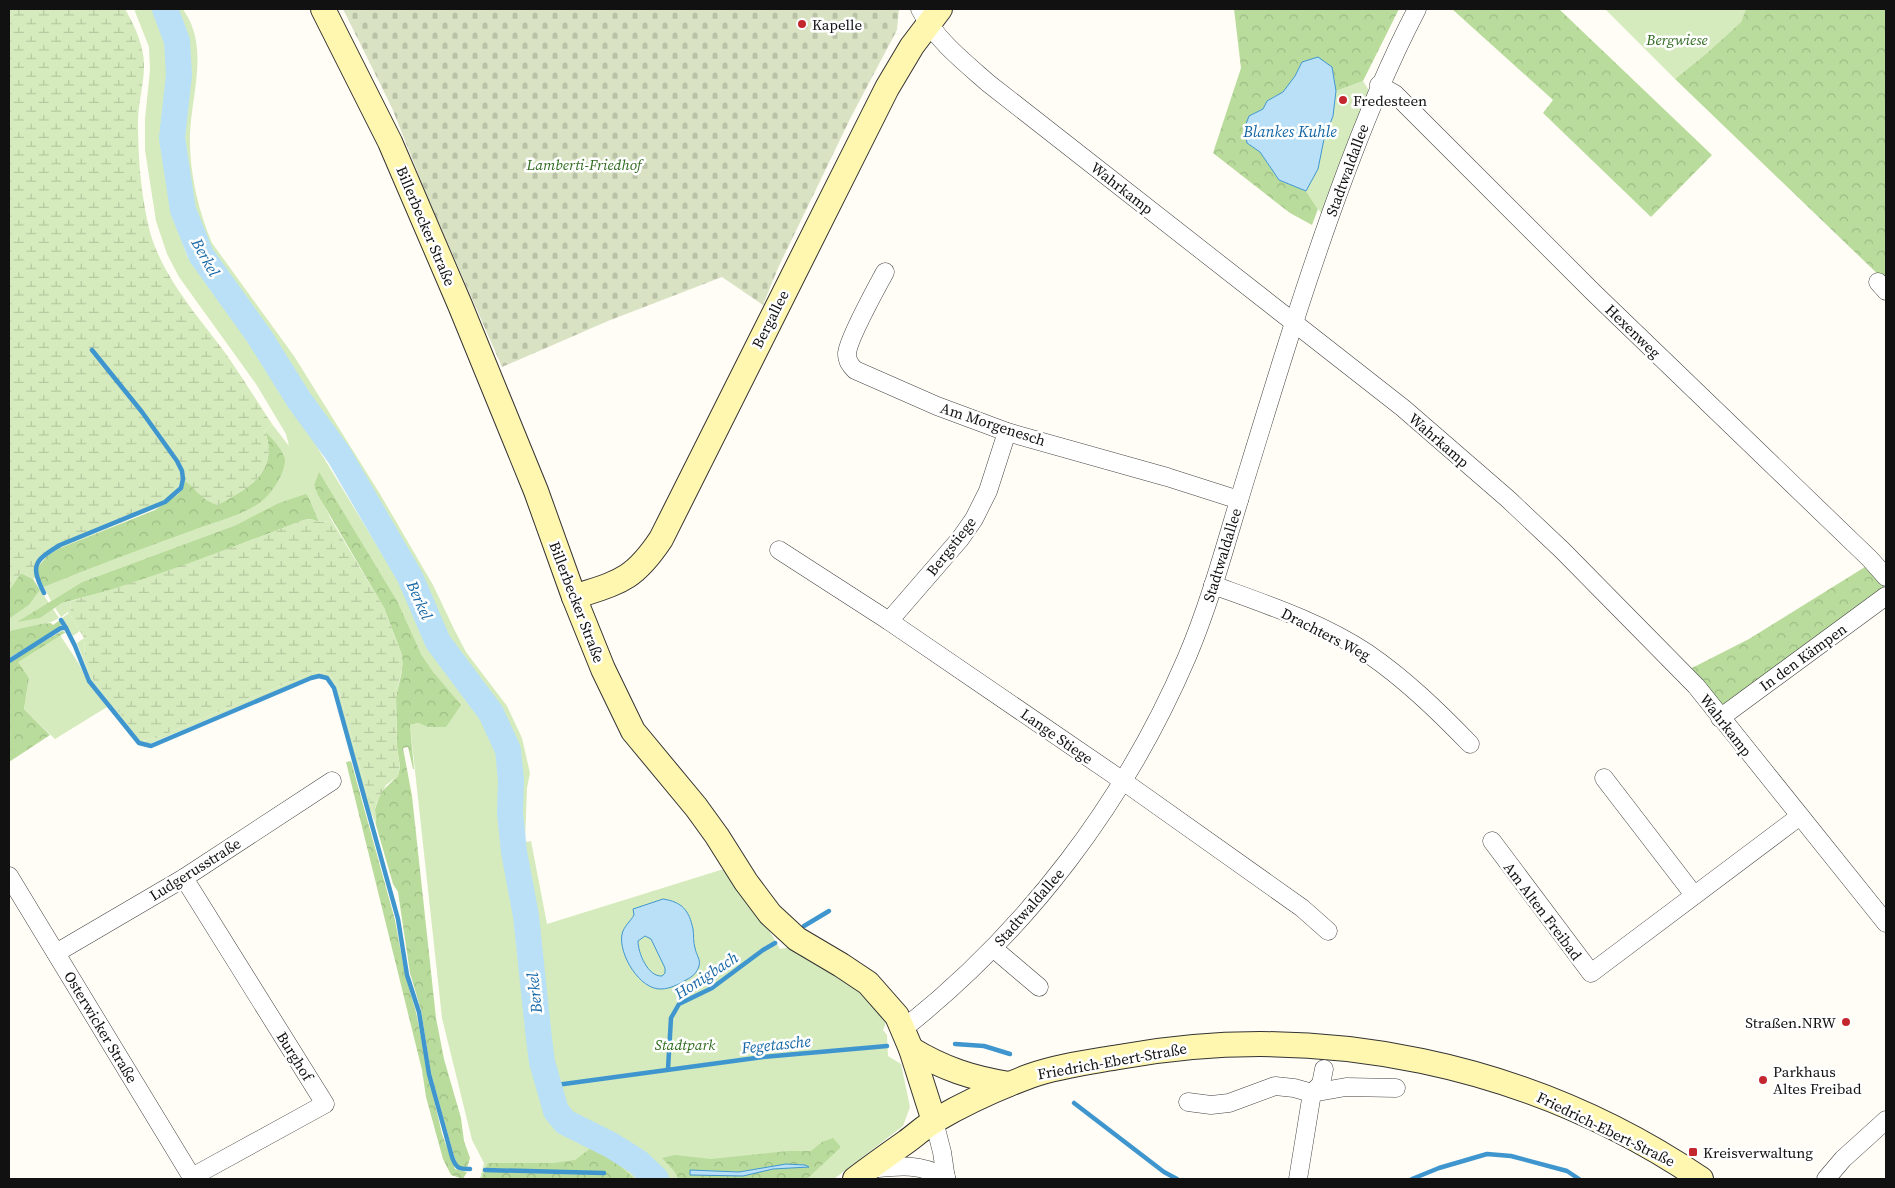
<svg xmlns="http://www.w3.org/2000/svg" width="1895" height="1188" font-family="'Source Serif 4',serif">
	<style>
		.green { fill: #d5ebbd }
		.forest { fill: url(#forest-crowns); fill-rule: evenodd }
		.wetland { fill: url(#wetland-marsh) }
		.cemetery { fill: url(#cemetery-stones) }
		.water { fill: #b9e0f7; stroke: #3f96cf; fill-rule: evenodd }
		.lines { fill: none; stroke-linecap: round; stroke-linejoin: round }
		.stream { stroke: #3f96cf; stroke-width: 4.5 }
		.river { stroke: #b9e0f7; stroke-width: 26 }
		.street-casing { stroke: #444; stroke-width: 19 }
		.secondary-casing { stroke: #333; stroke-width: 26 }
		.street { stroke: #fff; stroke-width: 18 }
		.secondary { stroke: #fff6b0; stroke-width: 24 }
		.poi-dot { fill: #c4262e; stroke: #fff; stroke-width: 2 }
		.labels { text-anchor: middle; dominant-baseline: central; stroke-width: 5; stroke-linejoin: round; paint-order: stroke }
		.poi-label { font-size: 15px; fill: #111; stroke: #fff; text-anchor: start }
		.park-label { font-size: 15px; font-style: italic; fill: #2f6b1f; stroke: #fff }
		.street-label { font-size: 15px; fill: #111; stroke: #fff }
		.water-label { font-size: 16px; font-style: italic; fill: #1768a6; stroke: #fff }
	</style>
	<defs>
		<pattern id="forest-crowns" width="20" height="18" patternUnits="userSpaceOnUse" patternTransform="scale(1.25)"><rect width="20" height="18" fill="#b9dc9c"/><path d="M2 6a3 3 0 1 1 6 0M12 15a3 3 0 1 1 6 0" fill="none" stroke="#9ebc85"/></pattern>
		<pattern id="wetland-marsh" width="20" height="14" patternUnits="userSpaceOnUse" patternTransform="scale(1.25)"><rect width="20" height="14" fill="#d5ebbd"/><path d="M1 5h8M5 5V1M11 12h8M15 12V8" fill="none" stroke="#b6c8a1"/></pattern>
		<pattern id="cemetery-stones" width="16" height="16" patternUnits="userSpaceOnUse" patternTransform="scale(1.25)"><rect width="16" height="16" fill="#d9e3c4"/><path d="M2 7V4a2 2 0 0 1 4 0v3zM10 15v-3a2 2 0 0 1 4 0v3z" fill="#b9c2a7"/></pattern>
	</defs>
	<rect width="100%" height="100%" fill="#fffdf5"/>
	<g class="green">
		<path d="M 134,9 L 154,9 L 163,32 L 168,54 L 162,149 L 174,219 L 187,256 L 204,281 L 271,371 L 407,595 L 432,651 L 443,668 L 483,717 L 498,745 L 504,774 L 500,803 L 501,836 L 514,892 L 527,990 L 526,997 L 534,1056 L 551,1049 L 548,1037 L 531,879 L 521,834 L 520,810 L 523,773 L 513,737 L 499,708 L 458,656 L 449,639 L 426,585 L 327,422 L 287,358 L 206,246 L 194,215 L 182,150 L 189,53 L 185,28 L 177,9 L 183,9 C 186,14 190,20 192,26 C 205,60 191,100 190,135 C 189,171 198,210 212,243 L 294,356 L 380,494 L 433,585 L 454,629 L 466,652 L 507,706 L 522,738 L 530,773 L 527,788 L 525,842 L 531,841 L 547,924 L 727,868 C 744,896 765,921 780,949 L 794,946 L 862,989 L 887,1020 L 883,1030 L 887,1035 L 888,1056 L 901,1064 L 910,1107 L 903,1126 L 834,1179 L 480,1179 L 484,1163 L 472,1140 L 442,1018 L 410,725 L 418,723 L 428,727 L 434,673 L 421,654 L 362,545 L 319,473 L 314,485 L 332,521 L 319,522 L 309,498 L 257,515 L 236,525 L 82,582 L 51,601 L 44,587 L 91,567 L 231,516 L 258,504 L 284,455 L 265,431 L 272,424 L 289,446 L 286,434 L 256,384 L 179,277 L 167,254 L 156,221 L 145,150 L 145,119 L 150,70 L 149,47 Z"/>
		<polygon points="1605,9 1746,9 1741,22 1707,53 1675,79"/>
		<polygon points="1363,81 1370,92 1325,219 1306,191 1318,169 1324,139 1333,116 1336,91"/>
		<path d="M 40,590 L 49,603 L 19,621 L 40,617 L 53,609 L 59,618 C 47,626 24,628 9,631 L 9,619 L 29,605 Z"/>
		<polygon points="71,601 70,614 80,631 73,636 62,618 69,613 68,612 61,617 55,608 62,603"/>
		<polygon points="60,635 79,664 88,683 107,707 55,739 24,709 29,678 17,662"/>
		<path d="M 84,638 L 85,662 L 93,679 L 143,741 L 156,738 L 311,673 L 327,672 L 337,684 L 376,825 L 363,791 L 335,685 C 328,676 323,674 312,676 L 149,744 L 141,742 L 91,680 L 77,643 Z"/>
	</g>
	<g class="forest">
		<polygon points="1234,9 1399,9 1363,81 1336,91 1332,67 1302,62 1295,76 1283,92 1267,101 1263,109 1249,116 1247,143 1260,152 1279,180 1306,191 1318,209 1312,225 1290,213 1213,153 1241,68"/>
		<polygon points="1452,9 1559,9 1712,155 1651,217 1543,113 1553,100"/>
		<polygon points="1746,9 1886,9 1886,282 1675,79 1707,53 1741,22"/>
		<path d="M 265,431 C 271,438 286,452 285,462 C 283,477 270,496 258,504 C 244,514 209,524 191,531 C 141,549 92,567 44,587 L 38,576 L 37,568 L 47,556 L 60,548 L 155,510 L 177,495 L 182,490 L 185,480 L 193,487 L 197,492 L 217,505 C 249,488 279,472 265,431 Z"/>
		<polygon points="319,472 397,601 421,654 434,673 461,705 446,727 428,727 418,723 410,725 414,769 413,769 408,747 403,748 412,796 436,1018 444,1059 461,1118 464,1141 470,1158 467,1168 459,1168 454,1156 431,1073 421,1010 410,973 398,892 393,884 376,825 375,809 381,792 398,776 400,767 397,747 396,697 402,671 402,655 384,608 318,495 314,485"/>
		<polygon points="306,494 309,498 319,522 311,519 304,520 189,564 126,586 62,603 40,618 17,622 82,582 236,525 279,503"/>
		<polygon points="1873,562 1886,585 1719,711 1688,670 1749,639"/>
		<polygon points="21,573 33,579 40,590 29,605 9,619 9,590"/>
		<polygon points="60,620 61,624 60,627 9,658 9,631 41,624 51,623 53,625"/>
		<polygon points="62,631 66,632 18,662 29,678 24,709 50,735 9,762 9,662"/>
		<polygon points="351,761 395,920 405,974 416,1012 429,1078 442,1134 455,1169 467,1172 463,1179 451,1175 443,1159 426,1097 422,1070 346,762"/>
		<path d="M 833,1138 L 840,1146 L 840,1148 L 807,1179 L 679,1179 L 674,1171 L 662,1158 L 675,1155 L 711,1159 L 788,1151 L 811,1151 L 822,1142 ZM 786,1164 L 805,1165 L 773,1169 L 743,1176 L 690,1175 L 696,1170 L 739,1172 Z"/>
		<polygon points="591,1148 618,1164 635,1179 481,1179 488,1163 553,1163 575,1160"/>
	</g>
	<g class="wetland">
		<path d="M 9,9 L 125,9 C 135,27 144,45 144,66 C 144,85 138,103 138,122 C 138,159 141,196 150,232 C 163,278 198,316 226,354 C 242,377 257,401 272,424 L 265,431 C 279,473 249,487 218,505 C 200,500 198,490 185,481 L 182,490 L 166,504 L 60,548 C 48,555 36,561 38,576 L 33,579 L 21,573 L 9,590 Z"/>
		<path d="M 311,519 L 319,522 L 332,521 L 384,608 L 402,655 L 403,664 L 396,697 L 397,747 L 400,767 L 398,776 L 386,785 L 377,802 L 375,809 L 376,825 L 337,684 L 327,672 L 311,673 L 156,738 L 142,741 L 93,679 L 85,662 L 84,638 L 70,614 L 71,601 C 151,579 227,549 304,520 Z"/>
	</g>
	<polygon class="cemetery" points="343,9 899,9 897,30 851,117 778,268 763,305 722,277 608,321 502,367 427,196 392,108"/>
	<g class="water">
		<polygon points="1318,57 1332,67 1336,91 1333,116 1324,139 1318,169 1306,191 1279,180 1260,152 1247,143 1244,129 1249,116 1263,109 1267,101 1283,92 1295,76 1302,62"/>
		<path d="M 663,899 C 682,902 689,910 693,929 C 694,935 693,942 695,948 C 696,954 701,960 699,966 C 697,973 692,977 686,980 C 679,984 670,989 661,989 C 640,990 618,954 622,934 C 624,926 630,922 634,915 L 633,909 ZM 645,936 L 651,939 L 665,968 L 665,973 L 662,976 C 648,977 638,953 638,941 Z"/>
		<polygon points="786,1164 805,1165 809,1167 773,1169 743,1176 690,1175 690,1170 739,1172"/>
	</g>
	<g class="lines">
		<g class="stream">
			<path d="M 44,593 C 30,565 34,561 60,545 L 165,502 L 181,488 L 183,479 L 182,471 L 177,461 L 142,412 L 92,350"/>
			<polyline points="61,620 66,628"/>
			<path d="M 9,661 L 61,628 L 66,628 L 75,646 L 89,681 L 139,743 L 151,746 L 311,678 L 319,676 L 327,678 L 334,688 L 398,919 L 407,975 L 419,1012 L 429,1074 L 452,1157 C 456,1168 458,1169 470,1169"/>
			<polyline points="804,926 829,911"/>
			<polyline points="955,1044 984,1046 1010,1054"/>
			<polyline points="668,1069 671,1018 679,1004 712,988 763,950 775,943"/>
			<polyline points="549,1086 763,1057 887,1046"/>
			<polyline points="1074,1103 1164,1172 1177,1179"/>
			<polyline points="485,1170 604,1173"/>
			<polyline points="1412,1179 1439,1168 1487,1154 1511,1156 1567,1171 1579,1179"/>
		</g>
		<polyline class="river" points="165,9 177,41 179,75 172,138 183,210 201,255 259,336 299,400 339,455 410,577 438,642 491,713 508,750 511,780 510,813 514,852 526,916 539,1039 542,1062 556,1111 565,1122 611,1145 638,1162 656,1179"/>
		<g class="street-casing">
			<g id="street">
				<path d="M 920,9 C 936,40 962,60 988,83 L 1403,408 L 1508,499 L 1562,550 L 1696,686 L 1886,923"/>
				<polyline points="1379,85 1395,94 1594,293 1870,559 1886,577"/>
				<path d="M 885,272 C 876,289 849,337 847,353 C 847,361 850,365 855,370 L 937,406 L 1007,432 L 1167,477 L 1239,500"/>
				<polyline points="1878,282 1886,291"/>
				<polyline points="779,550 889,621 1123,781 1302,908 1328,931"/>
				<path d="M 1213,585 C 1265,604 1320,622 1367,653 C 1405,679 1438,711 1470,744"/>
				<polyline points="889,621 960,539 974,519 988,491 1007,432"/>
				<polyline points="1720,718 1886,596"/>
				<polyline points="1604,778 1694,895"/>
				<polyline points="1492,841 1591,973 1800,816"/>
				<polyline points="9,876 193,1179"/>
				<polyline points="184,878 325,1104 192,1177"/>
				<polyline points="993,948 1039,987"/>
				<polyline points="56,953 184,878 332,781"/>
				<path d="M 903,1029 C 1027,931 1125,802 1187,657 C 1212,598 1228,535 1247,474 C 1276,379 1305,284 1339,191 C 1362,128 1386,68 1417,9"/>
				<polyline points="1188,1102 1211,1105 1229,1103 1275,1086 1294,1088 1312,1093 1346,1087 1396,1088"/>
				<polyline points="934,1121 942,1152 946,1179"/>
				<path d="M 869,1169 C 900,1166 916,1163 946,1177"/>
				<polyline points="1298,1179 1312,1093 1321,1084 1324,1069"/>
				<polyline points="1826,1179 1843,1159 1886,1120"/>
			</g>
		</g>
		<g class="secondary-casing">
			<g id="secondary">
				<polyline points="323,9 390,142 460,305 536,491 574,597 603,669 633,731 696,807 717,836 746,882 770,914 797,939 841,965 868,983 897,1016 911,1049 934,1121"/>
				<path d="M 574,597 C 619,582 633,581 661,539 L 887,88 L 912,46 L 940,9"/>
				<path d="M 911,1049 C 944,1069 972,1078 1009,1084"/>
				<path d="M 855,1179 C 872,1166 889,1154 906,1142 C 916,1135 925,1126 936,1120 C 965,1103 998,1088 1030,1076 C 1058,1066 1090,1062 1119,1057 C 1321,1020 1531,1064 1701,1179"/>
			</g>
		</g>
		<use href="#street" class="street"/>
		<use href="#secondary" class="secondary"/>
	</g>
	<g class="poi-dot">
		<circle cx="802" cy="24" r="5"/>
		<circle cx="1343" cy="100" r="5"/>
		<circle cx="1846" cy="1022" r="5"/>
		<circle cx="1763" cy="1080" r="5"/>
		<rect x="1688" y="1147" width="10" height="10" rx="2.5"/>
	</g>
	<g class="labels">
		<g class="poi-label">
			<text x="812" y="24">Kapelle</text>
			<text x="1353" y="100">Fredesteen</text>
			<text x="1836" y="1022" text-anchor="end">Straßen.NRW</text>
			<text x="1773" y="1071">Parkhaus<tspan x="1773" dy="17">Altes Freibad</tspan></text>
			<text x="1703" y="1152">Kreisverwaltung</text>
		</g>
		<g class="park-label">
			<text x="1677" y="39">Bergwiese</text>
			<text x="584" y="164">Lamberti-Friedhof</text>
			<text x="685" y="1044">Stadtpark</text>
		</g>
		<g class="street-label">
			<text transform="translate(1347 170) rotate(-70)">Stadtwaldallee</text>
			<text transform="translate(1122 188) rotate(38)">Wahrkamp</text>
			<text transform="translate(426 226) rotate(67)">Billerbecker Straße</text>
			<text transform="translate(770 319) rotate(-63)">Bergallee</text>
			<text transform="translate(1633 331) rotate(44)">Hexenweg</text>
			<text transform="translate(993 424) rotate(18)">Am Morgenesch</text>
			<text transform="translate(1439 440) rotate(41)">Wahrkamp</text>
			<text transform="translate(951 546) rotate(-52)">Bergstiege</text>
			<text transform="translate(1222 555) rotate(-73)">Stadtwaldallee</text>
			<text transform="translate(577 602) rotate(69)">Billerbecker Straße</text>
			<text transform="translate(1326 634) rotate(27)">Drachters Weg</text>
			<text transform="translate(1803 657) rotate(-36)">In den Kämpen</text>
			<text transform="translate(1726 725) rotate(52)">Wahrkamp</text>
			<text transform="translate(1057 736) rotate(35)">Lange Stiege</text>
			<text transform="translate(195 869) rotate(-32)">Ludgerusstraße</text>
			<text transform="translate(1029 907) rotate(-49)">Stadtwaldallee</text>
			<text transform="translate(1543 911) rotate(53)">Am Alten Freibad</text>
			<text transform="translate(101 1027) rotate(59)">Osterwicker Straße</text>
			<text transform="translate(295 1056) rotate(58)">Burghof</text>
			<text transform="translate(1112 1061) rotate(-10)">Friedrich-Ebert-Straße</text>
			<text transform="translate(1606 1129) rotate(26)">Friedrich-Ebert-Straße</text>
		</g>
		<g class="water-label">
			<text x="1290" y="131">Blankes Kuhle</text>
			<text transform="translate(206 257) rotate(61)">Berkel</text>
			<text transform="translate(420 600) rotate(66)">Berkel</text>
			<text transform="translate(706 975) rotate(-33)">Honigbach</text>
			<text transform="translate(534 993) rotate(-96)">Berkel</text>
			<text transform="translate(776 1044) rotate(-6)">Fegetasche</text>
		</g>
	</g>
	<rect width="1895" height="1188" fill="none" stroke="#111111" stroke-width="20"/>
</svg>
